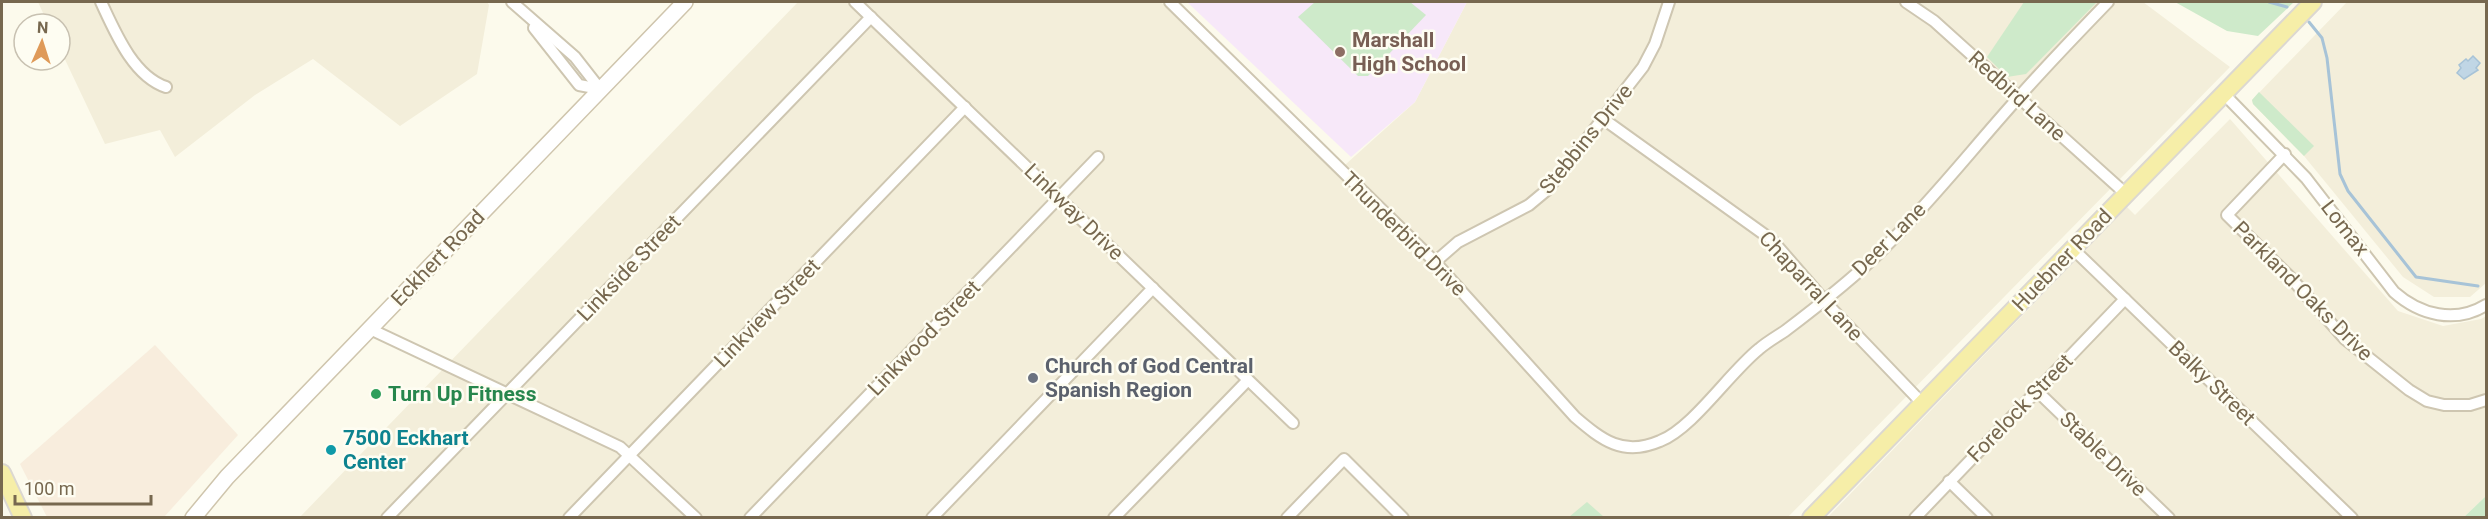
<svg xmlns="http://www.w3.org/2000/svg" width="2488" height="519" font-family="Roboto,sans-serif">
	<style>
		.residential { fill: #f3eeda }
		.commercial { fill: #f8eddd }
		.education { fill: #f7e8f9 }
		.green { fill: #ceeaca }
		.water { fill: #c0d6e5; stroke: #a7c3d7; stroke-width: 1.5 }
		.lines { fill: none; stroke-linecap: round; stroke-linejoin: round }
		.stream { stroke: #a7c3d7; stroke-width: 3 }
		.minor-casing { stroke: #cec6b1; stroke-width: 14 }
		.secondary-casing { stroke: #cfc5ad; stroke-width: 18 }
		.primary-casing { stroke: #dcd8d1; stroke-width: 20 }
		.minor { stroke: #fff; stroke-width: 10 }
		.secondary { stroke: #fff; stroke-width: 15 }
		.primary { stroke: #f6eea8; stroke-width: 16 }
		.education-dot { fill: #8d6e63; stroke: #fefdf2; stroke-width: 2 }
		.worship-dot { fill: #6b7280; stroke: #fefdf2; stroke-width: 2 }
		.leisure-dot { fill: #2e9e5b; stroke: #fefdf2; stroke-width: 2 }
		.culture-dot { fill: #0f9aa8; stroke: #fefdf2; stroke-width: 2 }
		.labels { text-anchor: middle; dominant-baseline: central; stroke-width: 5; stroke-linejoin: round; paint-order: stroke }
		.education-label { font-size: 21px; font-weight: bold; fill: #785e54; stroke: #fefdf2; text-anchor: start }
		.street-label { font-size: 21px; fill: #77684f; stroke: #fefdf2 }
		.worship-label { font-size: 21px; font-weight: bold; fill: #5b616d; stroke: #fefdf2; text-anchor: start }
		.leisure-label { font-size: 21px; font-weight: bold; fill: #27864d; stroke: #fefdf2; text-anchor: start }
		.culture-label { font-size: 21px; font-weight: bold; fill: #0d838f; stroke: #fefdf2; text-anchor: start }
	</style>
	<rect width="100%" height="100%" fill="#fcfaec"/>
	<g class="residential">
		<polygon points="38,2 487,2 489,5 477,74 400,126 313,59 255,95 175,157 160,130 105,144 60,49 60,24 48,24"/>
		<polygon points="798,2 1161,2 1336,173 1415,102 1467,2 2143,2 2230,67 1788,517 299,518"/>
		<polygon points="2347,2 2486,2 2486,283 2470,297 2434,297 2403,277 2304,156 2253,104 2252,100"/>
		<polygon points="2230,119 2398,311 2443,326 2481,319 2486,316 2486,496 2464,517 1827,518 2127,207 2135,215"/>
	</g>
	<polygon class="commercial" points="155,345 238,435 164,517 47,517 20,464"/>
	<polygon class="education" points="1187,2 1467,2 1415,102 1351,157"/>
	<g class="green">
		<polygon points="1315,2 1410,2 1426,15 1368,76 1358,76 1298,17"/>
		<polygon points="2024,2 2097,2 2026,74 2007,77 1987,57"/>
		<polygon points="2175,2 2294,2 2258,36 2227,31"/>
		<polygon points="2259,92 2314,146 2304,156 2253,104 2252,100"/>
		<polygon points="2486,496 2486,517 2464,517"/>
		<polygon points="1587,502 1604,517 1569,517"/>
	</g>
	<polygon class="water" points="2473,56 2480,63 2476,68 2478,70 2464,79 2457,73 2461,68 2459,65 2466,59 2468,61"/>
	<g class="lines">
		<g class="stream">
			<polyline points="2269,2 2287,7"/>
			<polyline points="2309,22 2322,38 2327,58 2340,174 2348,191 2416,277 2478,286"/>
		</g>
		<g class="minor-casing">
			<g id="minor">
				<path d="M 101,2 C 115,32 133,76 166,87"/>
				<polyline points="512,2 575,57 600,89"/>
				<polyline points="855,2 1293,423"/>
				<path d="M 1170,2 L 1435,262 L 1575,417 C 1602,440 1623,457 1660,441 C 1693,428 1729,373 1759,349 C 1767,342 1776,337 1785,331 C 1818,306 1853,279 1882,250 C 1931,202 1973,148 2018,98 C 2047,65 2078,33 2108,2"/>
				<polyline points="1906,2 1934,21 2126,194"/>
				<polyline points="534,28 579,85 600,89"/>
				<path d="M 2224,94 L 2306,178 L 2394,292 C 2420,315 2455,324 2486,305"/>
				<polyline points="1602,118 1772,240 1831,308 1922,403"/>
				<polyline points="2285,154 2227,215 2290,277 2345,339 2409,390 2427,401 2444,405 2470,405 2486,400"/>
				<polyline points="2073,249 2352,518"/>
				<polyline points="1435,262 1458,242 1529,205 1547,190 1643,67 1655,44 1669,2"/>
				<polyline points="370,329 620,447 696,518"/>
				<polyline points="2037,391 2169,518"/>
				<polyline points="1949,481 1987,518"/>
				<polyline points="387,518 871,17"/>
				<polyline points="569,518 965,107"/>
				<polyline points="750,518 1098,157"/>
				<polyline points="932,518 1153,288"/>
				<polyline points="1114,518 1248,380"/>
				<polyline points="1287,518 1344,459 1403,518"/>
				<polyline points="1915,518 2125,299"/>
			</g>
		</g>
		<g class="secondary-casing">
			<polyline id="secondary" points="193,518 227,477 685,2"/>
		</g>
		<g class="primary-casing">
			<g id="primary">
				<polyline points="2,473 23,518"/>
				<polyline points="1811,518 2313,2"/>
			</g>
		</g>
		<use href="#minor" class="minor"/>
		<use href="#secondary" class="secondary"/>
		<use href="#primary" class="primary"/>
	</g>
	<circle class="education-dot" cx="1340" cy="52" r="6"/>
	<circle class="worship-dot" cx="1033" cy="378" r="6"/>
	<circle class="leisure-dot" cx="376" cy="394" r="6"/>
	<circle class="culture-dot" cx="331" cy="450" r="6"/>
	<g class="labels">
		<g class="education-label">
			<text x="1352" y="40">Marshall<tspan x="1352" dy="24">High School</tspan></text>
		</g>
		<g class="street-label">
			<text transform="translate(2017 96) rotate(42)">Redbird Lane</text>
			<text transform="translate(1586 139) rotate(-51)">Stebbins Drive</text>
			<text transform="translate(1074 212) rotate(44)">Linkway Drive</text>
			<text transform="translate(2345 228) rotate(52)">Lomax</text>
			<text transform="translate(1404 234) rotate(45)">Thunderbird Drive</text>
			<text transform="translate(1889 239) rotate(-45)">Deer Lane</text>
			<text transform="translate(438 258) rotate(-46)">Eckhert Road</text>
			<text transform="translate(2062 260) rotate(-46)">Huebner Road</text>
			<text transform="translate(629 268) rotate(-46)">Linkside Street</text>
			<text transform="translate(1811 286) rotate(47)">Chaparral Lane</text>
			<text transform="translate(2303 291) rotate(45)">Parkland Oaks Drive</text>
			<text transform="translate(767 313) rotate(-46)">Linkview Street</text>
			<text transform="translate(924 338) rotate(-46)">Linkwood Street</text>
			<text transform="translate(2212 383) rotate(44)">Balky Street</text>
			<text transform="translate(2020 408) rotate(-46)">Forelock Street</text>
			<text transform="translate(2103 454) rotate(44)">Stable Drive</text>
		</g>
		<g class="worship-label">
			<text x="1045" y="366">Church of God Central<tspan x="1045" dy="24">Spanish Region</tspan></text>
		</g>
		<g class="leisure-label">
			<text x="388" y="394">Turn Up Fitness</text>
		</g>
		<g class="culture-label">
			<text x="343" y="438">7500 Eckhart<tspan x="343" dy="24">Center</tspan></text>
		</g>
	</g>
	<rect width="2488" height="519" fill="none" stroke="#77684f" stroke-width="6"/>
	<g transform="translate(42 42) rotate(3)"><circle r="28" fill="#fefdf2" stroke="#c8c1b1" stroke-width="1.5"/>
	<path d="M0-4.5L10 22L0 15L-10 22Z" fill="#df9a58"/>
	<text y="-9" font-size="16" font-weight="bold" text-anchor="middle" fill="#77684f">N</text>
	</g>
	<path d="M15 495v9h136v-9" fill="none" stroke="#77684f" stroke-width="3"/>
	<text x="24" y="495" font-size="18" fill="#77684f" stroke="#fefdf2" stroke-width="4.5" paint-order="stroke">100 m</text>
</svg>
